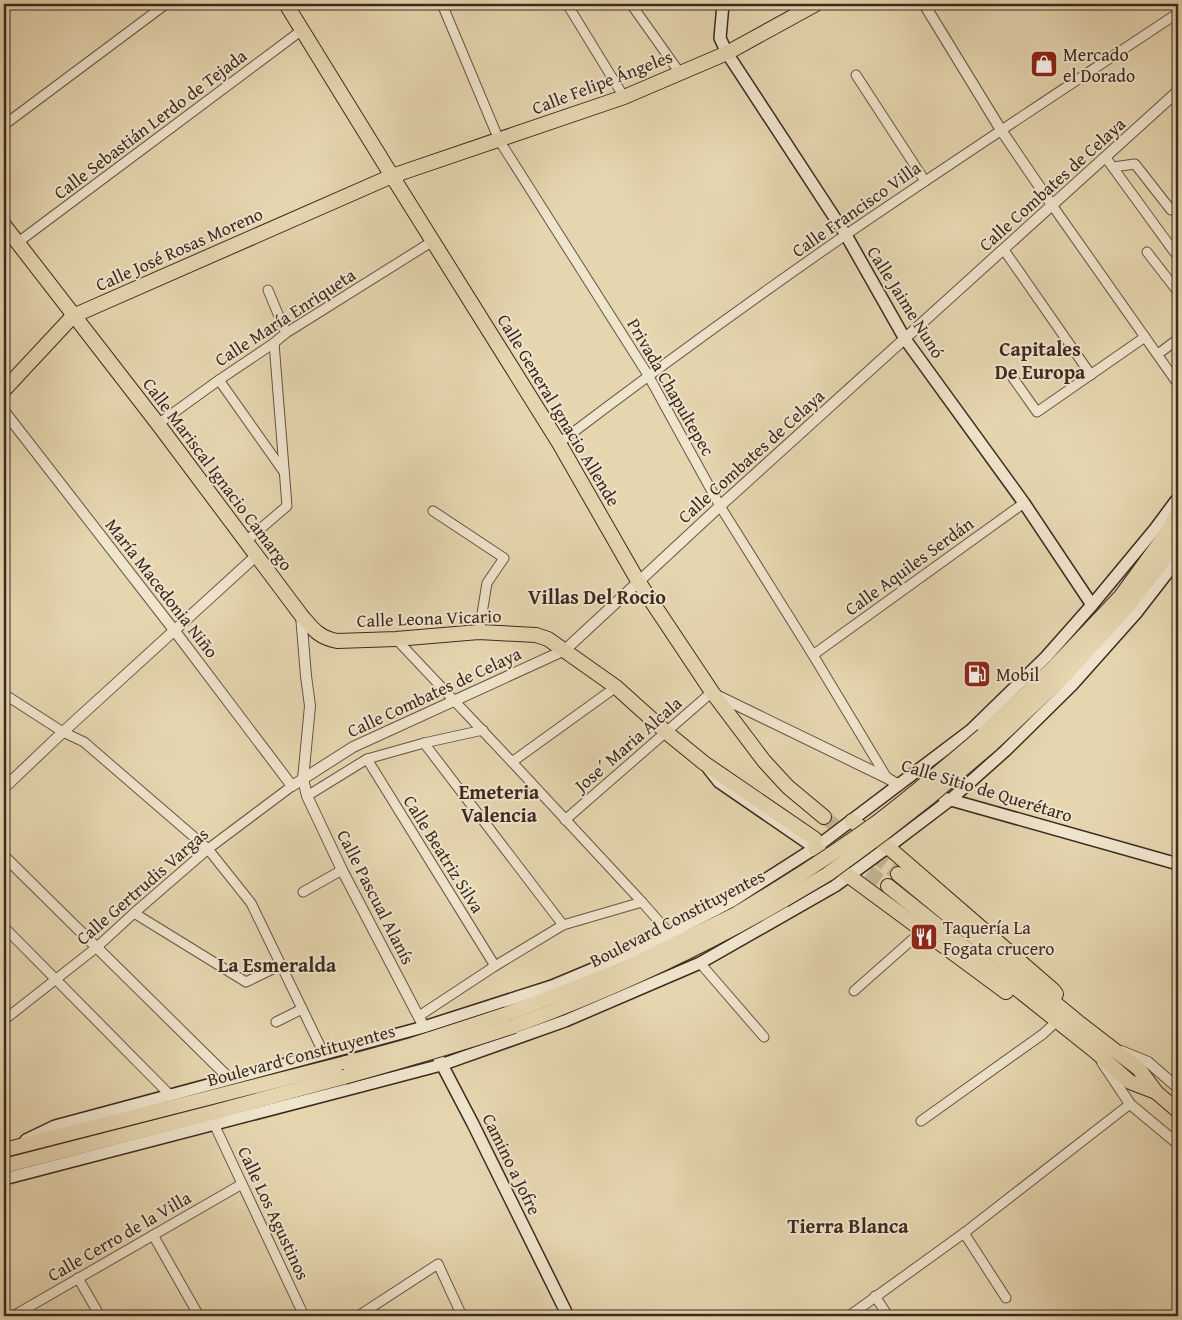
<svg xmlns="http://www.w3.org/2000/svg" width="1182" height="1320" font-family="'Gentium Book Plus',serif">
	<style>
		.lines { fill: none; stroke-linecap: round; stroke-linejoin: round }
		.primary-tunnel { stroke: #c4b493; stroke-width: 14; stroke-dasharray: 14 7; stroke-linecap: butt }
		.minor-casing { stroke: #654; stroke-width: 11 }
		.tertiary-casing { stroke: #654; stroke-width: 12 }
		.secondary-casing { stroke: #3b2a20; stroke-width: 14 }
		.primary-casing { stroke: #3b2a20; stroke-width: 16 }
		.trunk-casing { stroke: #3b2a20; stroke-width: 16 }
		.minor { stroke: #efe4cc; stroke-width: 9 }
		.tertiary { stroke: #efe4cc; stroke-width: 10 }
		.secondary { stroke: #efe4cc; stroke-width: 11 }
		.primary { stroke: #e6d6b0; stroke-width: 14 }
		.trunk { stroke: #e6d6b0; stroke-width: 14 }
		.trunk-bridge-casing { stroke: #3b2a20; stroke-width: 16; stroke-linecap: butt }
		.trunk-bridge { stroke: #e6d6b0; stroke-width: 14 }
		.labels { text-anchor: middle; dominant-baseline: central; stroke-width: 4; stroke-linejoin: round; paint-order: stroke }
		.poi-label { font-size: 18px; fill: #3b2a20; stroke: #efe4cc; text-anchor: start }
		.street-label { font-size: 18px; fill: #3b2a20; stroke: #efe4cc }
		.quarter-label { font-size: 20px; font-weight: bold; fill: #3b2a20; stroke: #efe4cc }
	</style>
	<rect width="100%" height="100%" fill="#e6d6b0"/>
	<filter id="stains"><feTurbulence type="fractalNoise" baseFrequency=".004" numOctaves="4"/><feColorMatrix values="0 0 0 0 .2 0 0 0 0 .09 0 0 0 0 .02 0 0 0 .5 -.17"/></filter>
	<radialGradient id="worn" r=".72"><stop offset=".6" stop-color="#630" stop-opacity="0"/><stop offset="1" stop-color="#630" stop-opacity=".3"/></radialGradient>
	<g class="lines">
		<g class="primary-tunnel">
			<polyline points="824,817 898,874"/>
			<polyline points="815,839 845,855 888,886"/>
		</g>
		<g class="minor-casing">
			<g id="minor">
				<polyline points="442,4 499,140 648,375 720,506 813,655 887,778"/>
				<polyline points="567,4 624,97"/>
				<polyline points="631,4 680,73"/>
				<polyline points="856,75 925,181"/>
				<polyline points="4,125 166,4"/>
				<polyline points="1106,158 1178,257"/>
				<polyline points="1113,167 1135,164 1171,210"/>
				<polyline points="1052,205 1178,384"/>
				<polyline points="17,243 302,30"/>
				<polyline points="1004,250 1091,375"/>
				<polyline points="1147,252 1178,292"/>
				<polyline points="268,290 286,333"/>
				<polyline points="1158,354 1178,339"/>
				<polyline points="1013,378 1037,412 1145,337"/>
				<polyline points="219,380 284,472"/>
				<polyline points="158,424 219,380 274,343 286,333 433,241"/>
				<path d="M 559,443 C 654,371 750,301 847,234 C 957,159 1068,86 1178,13"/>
				<polyline points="433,511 504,558 487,583 479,632"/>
				<polyline points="245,542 287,506 274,343"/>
				<polyline points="396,639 512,762 642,902 670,934"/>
				<polyline points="813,655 1024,503"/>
				<polyline points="4,694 63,732 84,742 208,849 251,903 324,1054"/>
				<polyline points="424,743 563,925"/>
				<polyline points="367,759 495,966"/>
				<polyline points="512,762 616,687"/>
				<polyline points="307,796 367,759 424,743 483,730"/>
				<polyline points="565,820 712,692"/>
				<polyline points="303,892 342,870"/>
				<polyline points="134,913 246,982 281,965"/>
				<polyline points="4,927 170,1095"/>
				<polyline points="700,963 764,1037"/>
				<polyline points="854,991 923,930"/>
				<polyline points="419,1016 495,966 563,925 642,902"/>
				<polyline points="4,1020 97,947 134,913 208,849 292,786"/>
				<polyline points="276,1022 302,1009"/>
				<polyline points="921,1121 1043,1034 1057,1021"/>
				<polyline points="214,1124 304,1316"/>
				<polyline points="964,1233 1006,1298"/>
				<polyline points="153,1235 199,1316"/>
				<polyline points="78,1278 100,1316"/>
				<polyline points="875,1296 888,1316"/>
				<polyline points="13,1316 242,1184"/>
				<polyline points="358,1316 438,1264 462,1316"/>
				<polyline points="849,1316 964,1233 1130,1104"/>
			</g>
		</g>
		<g class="tertiary-casing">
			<g id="tertiary">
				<polyline points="924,4 1001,130 1052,205"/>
				<polyline points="4,411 174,630 292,786 353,747 565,650 720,506 1178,91"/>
				<polyline points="301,615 306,676 310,706 303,779 307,796 342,870 424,1027"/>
				<polyline points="714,694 887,778 899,785"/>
				<polyline points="4,788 63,732 256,556"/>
				<polyline points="4,856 230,1079"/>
				<polyline points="1121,1051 1148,1062 1178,1088"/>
				<polyline points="1102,1062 1130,1104 1178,1144"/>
			</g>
		</g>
		<g class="secondary-casing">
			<g id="secondary">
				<polyline points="723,4 720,38 727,53 846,235 905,339 1024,503 1092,605"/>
				<polyline points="708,768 719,782 815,848"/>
				<polyline points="944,798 1178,864"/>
				<polyline points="439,1059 473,1124 568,1316"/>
				<polyline points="26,1140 55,1126 424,1027 552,986 638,950 732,901 815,848 971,730 1046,657 1092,605 1155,529 1178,498"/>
				<polyline points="4,1179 365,1085 441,1065 565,1021 700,963 835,886 888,847 950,800 1005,751 1072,685 1137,612 1178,559"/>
			</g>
		</g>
		<g class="primary-casing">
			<g id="primary">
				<polyline points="286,4 392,176 559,443 638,581 712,692 764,761 788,787 824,817"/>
				<path d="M 4,225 L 158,424 L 301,615 C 313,629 318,637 337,641 L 396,639 L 479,632 L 536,635 L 548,639 L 616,687 L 666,732 L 704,763 L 815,839"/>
				<polyline points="4,390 73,316 392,176 624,97 727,53 816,4"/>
				<polyline points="852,821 888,847 1053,990 1056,994"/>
				<polyline points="815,848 849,876 1006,992"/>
				<polyline points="898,874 1078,1022 1139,1069 1156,1092 1178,1111"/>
				<polyline points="888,886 1096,1052 1130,1082 1156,1092"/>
			</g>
		</g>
		<g class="trunk-casing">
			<g id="trunk">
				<polyline points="983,735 1054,667 1121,596 1164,537 1178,513"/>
				<polyline points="991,745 1063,677 1129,605 1178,541"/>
				<polyline points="507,1014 622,970 736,914 777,889"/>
				<path d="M 514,1026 C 609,991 697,951 784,900"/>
				<polyline points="4,1150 346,1063"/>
				<polyline points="4,1166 214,1112 344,1077"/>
			</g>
		</g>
		<use href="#minor" class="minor"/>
		<use href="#tertiary" class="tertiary"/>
		<use href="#secondary" class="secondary"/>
		<use href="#primary" class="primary"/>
		<use href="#trunk" class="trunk"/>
		<g class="trunk-bridge-casing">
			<g id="trunk-bridge">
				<path d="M 777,889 C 811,868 844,846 876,823 C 913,795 948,765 983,735"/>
				<polyline points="784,900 828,874 885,832 931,796 991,745"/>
				<polyline points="346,1063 412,1045 507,1014"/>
				<path d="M 344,1077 C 402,1061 458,1045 514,1026"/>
			</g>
		</g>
		<use href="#trunk-bridge" class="trunk-bridge"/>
	</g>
	<defs>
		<g id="shop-square" transform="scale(1.4375)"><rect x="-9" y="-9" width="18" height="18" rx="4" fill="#8f2418" stroke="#efe4cc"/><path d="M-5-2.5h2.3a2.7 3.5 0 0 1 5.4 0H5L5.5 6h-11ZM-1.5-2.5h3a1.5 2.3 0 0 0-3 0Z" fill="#fff"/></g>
		<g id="fuel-square" transform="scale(1.4375)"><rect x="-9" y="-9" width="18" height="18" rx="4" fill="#8f2418" stroke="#efe4cc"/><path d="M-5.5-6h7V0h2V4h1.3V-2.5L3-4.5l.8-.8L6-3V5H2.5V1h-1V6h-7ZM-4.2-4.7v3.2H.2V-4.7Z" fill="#fff"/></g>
		<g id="restaurant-square" transform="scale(1.4375)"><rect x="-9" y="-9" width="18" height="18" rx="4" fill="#8f2418" stroke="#efe4cc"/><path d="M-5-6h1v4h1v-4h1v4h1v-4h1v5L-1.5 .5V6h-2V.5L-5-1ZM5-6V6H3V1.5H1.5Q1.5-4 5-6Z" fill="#fff"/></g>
	</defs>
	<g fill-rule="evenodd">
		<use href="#shop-square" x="1044" y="64"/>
		<use href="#fuel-square" x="977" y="674"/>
		<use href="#restaurant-square" x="924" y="937"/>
	</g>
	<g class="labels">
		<g class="poi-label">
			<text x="1063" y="54">Mercado<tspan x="1063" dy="21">el Dorado</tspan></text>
			<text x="996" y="674">Mobil</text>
			<text x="943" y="927">Taquería La<tspan x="943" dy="21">Fogata crucero</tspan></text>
		</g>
		<g class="street-label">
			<text transform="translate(602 82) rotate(-21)">Calle Felipe Ángeles</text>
			<text transform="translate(150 124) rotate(-37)">Calle Sebastián Lerdo de Tejada</text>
			<text transform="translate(1052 184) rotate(-42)">Calle Combates de Celaya</text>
			<text transform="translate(856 209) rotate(-35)">Calle Francisco Villa</text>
			<text transform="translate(179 249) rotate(-24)">Calle José Rosas Moreno</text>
			<text transform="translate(906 302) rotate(58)">Calle Jaime Nunó</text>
			<text transform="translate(285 317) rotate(-33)">Calle María Enriqueta</text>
			<text transform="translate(671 387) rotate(60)">Privada Chapultepec</text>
			<text transform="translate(559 410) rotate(59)">Calle General Ignacio Allende</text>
			<text transform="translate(751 456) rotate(-42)">Calle Combates de Celaya</text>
			<text transform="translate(218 474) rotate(53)">Calle Mariscal Ignacio Camargo</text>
			<text transform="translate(909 566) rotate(-36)">Calle Aquiles Serdán</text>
			<text transform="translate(162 588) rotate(52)">María Macedonia Niño</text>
			<text transform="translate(429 618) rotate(-2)">Calle Leona Vicario</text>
			<text transform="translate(434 692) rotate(-25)">Calle Combates de Celaya</text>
			<text transform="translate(628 744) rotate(-41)">Jose´ Maria Alcala</text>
			<text transform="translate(987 790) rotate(17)">Calle Sitio de Querétaro</text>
			<text transform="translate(444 854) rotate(58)">Calle Beatriz Silva</text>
			<text transform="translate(142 886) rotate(-41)">Calle Gertrudis Vargas</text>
			<text transform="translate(376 897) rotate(63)">Calle Pascual Alanís</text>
			<text transform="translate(677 918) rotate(-27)">Boulevard Constituyentes</text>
			<text transform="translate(301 1055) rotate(-15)">Boulevard Constituyentes</text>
			<text transform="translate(512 1164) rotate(64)">Camino a Jofre</text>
			<text transform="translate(274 1213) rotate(65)">Calle Los Agustinos</text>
			<text transform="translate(119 1236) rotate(-30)">Calle Cerro de la Villa</text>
		</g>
		<g class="quarter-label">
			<text x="1040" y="348">Capitales<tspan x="1040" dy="23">De Europa</tspan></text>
			<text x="597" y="596">Villas Del Rocio</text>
			<text x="499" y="791">Emeteria<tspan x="499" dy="23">Valencia</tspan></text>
			<text x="277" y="964">La Esmeralda</text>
			<text x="848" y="1225">Tierra Blanca</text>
		</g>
	</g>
	<rect width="1182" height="1320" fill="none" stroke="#e6d6b0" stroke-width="20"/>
	<rect x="5" y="5" width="1172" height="1310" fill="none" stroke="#3b2a20" stroke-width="2.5"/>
	<rect x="10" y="10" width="1162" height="1300" fill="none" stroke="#3b2a20"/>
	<rect width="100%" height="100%" filter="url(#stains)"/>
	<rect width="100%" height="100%" fill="url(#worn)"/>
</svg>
